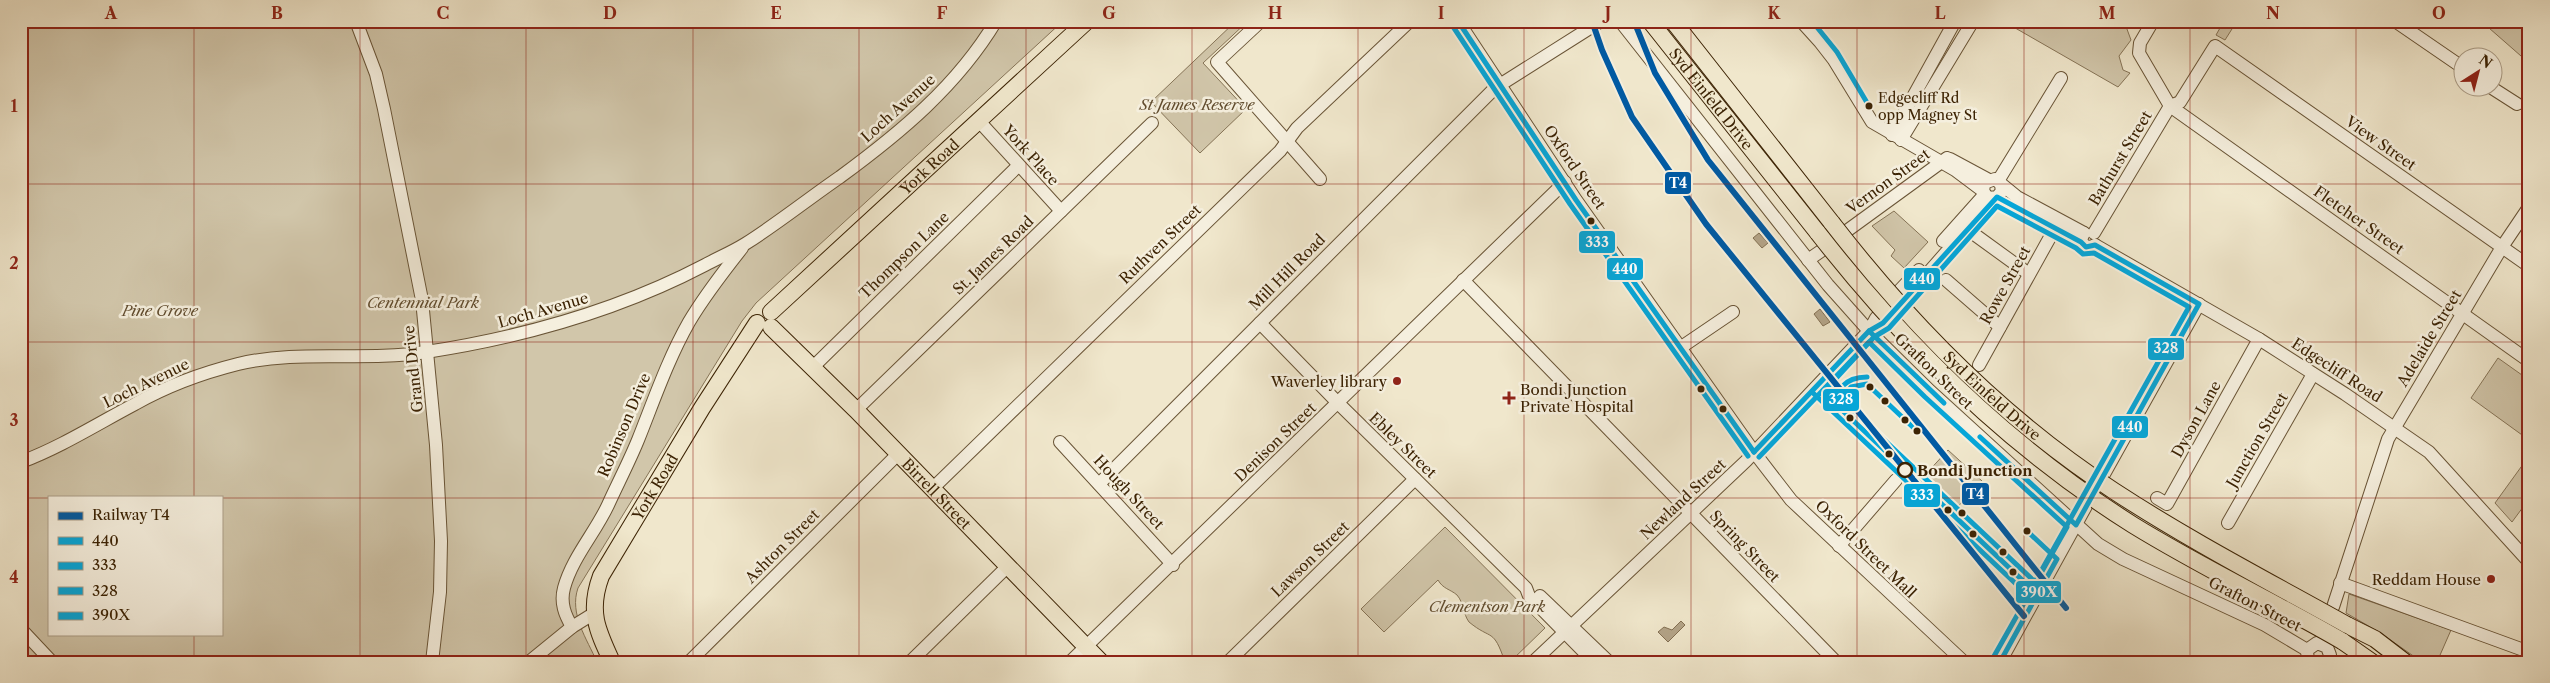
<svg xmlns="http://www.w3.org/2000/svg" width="2550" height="683" font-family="'Libre Caslon Text',serif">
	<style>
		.green { fill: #d1c6aa; stroke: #867457; fill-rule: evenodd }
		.water { fill: #b3a488; stroke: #837053 }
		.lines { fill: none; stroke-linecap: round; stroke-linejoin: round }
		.minor-tunnel { stroke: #ccc0a4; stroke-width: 12; stroke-dasharray: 12 6; stroke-linecap: butt }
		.minor-casing { stroke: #695436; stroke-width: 14 }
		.major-casing { stroke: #3c2304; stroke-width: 18 }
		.minor { stroke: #f5efde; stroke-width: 12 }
		.major { stroke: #f0e7cc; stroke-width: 16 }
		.major-bridge-casing { stroke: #3c2304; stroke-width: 18; stroke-linecap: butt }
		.major-bridge { stroke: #f0e7cc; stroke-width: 16 }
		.bus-1-casing { stroke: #f5efde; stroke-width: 9 }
		.bus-2-casing { stroke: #f5efde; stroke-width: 9 }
		.bus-3-casing { stroke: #f5efde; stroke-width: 9 }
		.bus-4-casing { stroke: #f5efde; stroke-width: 9 }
		.bus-1 { stroke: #06a6d8; stroke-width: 5 }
		.bus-2 { stroke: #06a6d8; stroke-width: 5 }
		.bus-3 { stroke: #06a6d8; stroke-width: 5 }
		.bus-4 { stroke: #06a6d8; stroke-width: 5 }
		.rail-1-casing { stroke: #f5efde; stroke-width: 10 }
		.rail-1 { stroke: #005aa3; stroke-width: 6 }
		.grid { fill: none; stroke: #8f2418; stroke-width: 1; stroke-opacity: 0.55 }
		.bus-dot { fill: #3c2304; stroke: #f5efde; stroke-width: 2 }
		.poi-dot { fill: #8f2418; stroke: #f5efde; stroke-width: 2 }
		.stop-dot { fill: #f5efde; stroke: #3c2304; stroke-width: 2.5 }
		.labels { text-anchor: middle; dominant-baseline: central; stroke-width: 5; stroke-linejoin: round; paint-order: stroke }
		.bus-label { font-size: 14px; fill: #3c2304; stroke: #f5efde; text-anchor: start }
		.street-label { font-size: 15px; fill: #3c2304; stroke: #f5efde }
		.park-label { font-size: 15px; font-style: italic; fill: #614c2e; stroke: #f5efde }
		.poi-label { font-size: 15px; fill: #3c2304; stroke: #f5efde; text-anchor: end }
		.stop-label { font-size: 15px; font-weight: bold; fill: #3c2304; stroke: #f5efde; text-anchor: start }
		.line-badge { stroke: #f5efde; stroke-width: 2 }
		.badge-label { font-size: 14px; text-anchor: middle; font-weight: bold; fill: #fff }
		.neatline { fill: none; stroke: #8f2418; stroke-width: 2 }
		.grid-label { font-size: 16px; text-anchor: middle; font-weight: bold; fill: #8f2418 }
	</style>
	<rect width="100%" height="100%" fill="#f0e7cc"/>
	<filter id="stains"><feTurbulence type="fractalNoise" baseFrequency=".004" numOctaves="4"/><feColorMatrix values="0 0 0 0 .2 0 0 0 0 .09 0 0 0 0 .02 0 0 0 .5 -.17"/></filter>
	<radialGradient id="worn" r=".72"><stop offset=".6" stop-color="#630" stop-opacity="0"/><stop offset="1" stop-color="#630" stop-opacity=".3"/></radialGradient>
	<g class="green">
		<path d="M 21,21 L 1063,21 L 756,303 L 742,321 L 578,588 C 569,614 587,639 597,662 L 21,662 ZM 49,497 L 221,497 L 221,634 L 49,634 Z"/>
		<polygon points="1236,21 1248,21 1203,63 1246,109 1200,153 1151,102"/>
		<polygon points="2003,21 2124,21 2131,40 2119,56 2123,70 2130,73 2118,87"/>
		<polygon points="2224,21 2237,21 2225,40 2216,35"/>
		<polygon points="2481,21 2529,21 2529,63"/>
		<polygon points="1894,211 1928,242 1904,268 1891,256 1895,250 1872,226"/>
		<polygon points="2498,358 2529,380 2529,440 2471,398"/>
		<polygon points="1948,450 1982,481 1947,518 1914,487"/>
		<polygon points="2529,456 2529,499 2512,522 2495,503"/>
		<path d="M 1445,527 L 1545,628 L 1510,662 L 1505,662 C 1493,627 1492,641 1469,622 C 1463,614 1464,603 1457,595 C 1450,589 1443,589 1438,580 L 1384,632 L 1361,609 Z"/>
		<polygon points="2349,594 2451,630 2437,662 2422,662 2379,632 2346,613"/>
	</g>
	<g class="water">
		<polygon points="1759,233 1768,243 1762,248 1753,238"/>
		<polygon points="1820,309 1830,322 1823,326 1814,314"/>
		<polygon points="1681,621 1685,625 1668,642 1658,632 1664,627 1672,630"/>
	</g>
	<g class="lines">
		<polyline class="minor-tunnel" points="1882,324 1906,298"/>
		<g class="minor-casing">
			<g id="minor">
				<polyline points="356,21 376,74 384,109 422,300 436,445 441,541 440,592 432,662"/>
				<polyline points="1261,21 1217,62 1320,179"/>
				<polyline points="1458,21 1576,200 1754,452 1791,500 1964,662"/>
				<polyline points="1620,21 1828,285 1869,331 1930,391 2098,544 2123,559 2265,625 2307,650"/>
				<polyline points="1801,21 1820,42 1834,60 1872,122 1955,170 1983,191"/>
				<polyline points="2395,21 2462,67"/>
				<polyline points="2492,88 2517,104"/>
				<polyline points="2170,106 2180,102 2215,46 2529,266"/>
				<polyline points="2170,106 2529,361"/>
				<polyline points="978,120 1061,211"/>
				<polyline points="1892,135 1955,21"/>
				<polyline points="1901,140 1973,21"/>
				<polyline points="1950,159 1989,180"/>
				<polyline points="1998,181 2061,78"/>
				<polyline points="2001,185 2002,191 1997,197 1989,198 1983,193 1984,183 1995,179 2017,197 2084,233"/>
				<polyline points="1967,229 2029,274"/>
				<polyline points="1848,230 1947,158"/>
				<polyline points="2084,233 2081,239 2084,246 2091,247 2095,245"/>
				<polyline points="2094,233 2170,106 2139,53 2140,43 2153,21"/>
				<polyline points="1943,241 1985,194"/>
				<polyline points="2095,245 2259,339 2345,394 2429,452 2529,562"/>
				<polyline points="1808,260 1821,251"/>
				<polyline points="1463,280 1836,662"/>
				<polyline points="1946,280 2000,327"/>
				<polyline points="1899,291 1919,270"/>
				<polyline points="1906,298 1994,198"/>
				<polyline points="1260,323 1338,403 1526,588 1529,596 1594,662"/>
				<polyline points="1680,348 1733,312"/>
				<polyline points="1979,365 2059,221"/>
				<polyline points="812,368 1018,166"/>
				<polyline points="856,410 1152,123"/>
				<polyline points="1060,442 1173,565"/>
				<path d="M 21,462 C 61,447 97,424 135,404 C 167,386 202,373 238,364 C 300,349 363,362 426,352 C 524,337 617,311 705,265 C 718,258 732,252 745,244 C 777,224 808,199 840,177 C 900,133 957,86 996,21"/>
				<polyline points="2104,474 2199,304"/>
				<polyline points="1099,484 1495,88 1601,21"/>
				<polyline points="932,489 1280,151 1297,128 1410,21"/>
				<polyline points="2157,498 2167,504 2259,339"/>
				<polyline points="2228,523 2313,374"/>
				<polyline points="1839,546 1896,480"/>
				<polyline points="2340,583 2529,652"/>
				<polyline points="1540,596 1609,662"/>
				<polyline points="2333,607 2388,439 2502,247 2529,207"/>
				<path d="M 572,627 C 565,615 560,603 564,588 C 572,558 595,533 608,505 C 618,483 629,462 638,440 C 654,400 668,359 689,322 C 705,295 723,272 742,248"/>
				<polyline points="21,629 52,662"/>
				<polyline points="529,662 572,627 593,614"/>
				<polyline points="689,662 898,454"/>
				<polyline points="910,662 1008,566"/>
				<polyline points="1070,662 1565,182"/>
				<polyline points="1228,662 1415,479"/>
				<polyline points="1533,662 1746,461 1869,331 1876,318"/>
				<polyline points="2000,662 2086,506"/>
				<polyline points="2308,662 2307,650 2317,643 2327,647 2330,655 2328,662"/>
			</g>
		</g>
		<g class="major-casing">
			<g id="major">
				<path id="s1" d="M 1650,21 L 1818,233"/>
				<polyline points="1673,21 1832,223"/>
				<path id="s2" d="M 771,312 L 1087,21"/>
				<path id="s3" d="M 771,327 L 856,410 L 1101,662"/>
				<polyline points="2347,625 2375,639 2405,662"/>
				<polyline points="2342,641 2372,662"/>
				<path id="s4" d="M 612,662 C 597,630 588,611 601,576 L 702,408 L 757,323"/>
			</g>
		</g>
		<use href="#minor" class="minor"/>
		<use href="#major" class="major"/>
		<g class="major-bridge-casing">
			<g id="major-bridge">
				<path id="s5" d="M 1832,223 C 1911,325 2005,420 2114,491 C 2189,540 2268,581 2347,625"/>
				<path d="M 1818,233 C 1907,347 2011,448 2133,525 C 2201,567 2273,601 2342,641"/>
			</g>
		</g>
		<use href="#major-bridge" class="major-bridge"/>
		<g class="bus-1-casing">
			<g id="bus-1">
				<polyline points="1458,21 1576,200 1754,452"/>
				<polyline points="1869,331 1944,403"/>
				<polyline points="1754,452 1869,331 1883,323 1997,197 2081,242 2086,247 2095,245 2199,304 2076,525 1980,437"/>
			</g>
		</g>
		<g class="bus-2-casing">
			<g id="bus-2">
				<polyline points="1452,25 1570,204 1748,456"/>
				<polyline points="1812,392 2032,599"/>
				<polyline points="1759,457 1869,342 1925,397 2067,527 1993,658"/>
			</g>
		</g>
		<g class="bus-3-casing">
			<g id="bus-3">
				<polyline points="1812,21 1837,52 1869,106"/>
				<polygon points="1997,206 2076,248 2083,254 2094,253 2189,307 2035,582 1828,387 1874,337 1889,328"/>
				<path d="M 1836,412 C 1831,391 1846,377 1867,377"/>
			</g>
		</g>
		<g class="bus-4-casing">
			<g id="bus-4">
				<polyline points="1917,431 1867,384 1851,387 1843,397 1843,411 2037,594"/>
				<polyline points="2000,662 2057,559 2026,530"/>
			</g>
		</g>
		<use href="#bus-1" class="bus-1"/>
		<use href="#bus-2" class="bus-2"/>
		<use href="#bus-3" class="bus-3"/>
		<use href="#bus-4" class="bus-4"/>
		<g class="rail-1-casing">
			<g id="rail-1">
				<polyline points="1592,21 1602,50 1632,117 1706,224 2024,616"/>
				<polyline points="1634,21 1655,73 1708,160 2066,608"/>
			</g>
		</g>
		<use href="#rail-1" class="rail-1"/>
	</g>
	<path class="grid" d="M 194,21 L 194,497M 360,21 L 360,662M 526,21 L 526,662M 693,21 L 693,662M 859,21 L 859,662M 1026,21 L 1026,662M 1192,21 L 1192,662M 1358,21 L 1358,662M 1524,21 L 1524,662M 1691,21 L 1691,662M 1857,21 L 1857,662M 2024,21 L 2024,662M 2190,21 L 2190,662M 2356,21 L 2356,662M 21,184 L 2529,184M 21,342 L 2529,342M 21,498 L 49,498M 221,498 L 2529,498M 194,634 L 194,662"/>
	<g class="bus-dot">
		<circle cx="1869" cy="106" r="4.5"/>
		<circle cx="1591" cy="221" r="4.5"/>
		<circle cx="1870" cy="387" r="4.5"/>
		<circle cx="1701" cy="389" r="4.5"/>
		<circle cx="1885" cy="401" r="4.5"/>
		<circle cx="1723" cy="409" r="4.5"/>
		<circle cx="1850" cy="418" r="4.5"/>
		<circle cx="1905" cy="420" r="4.5"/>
		<circle cx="1917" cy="431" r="4.5"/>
		<circle cx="1889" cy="454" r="4.5"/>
		<circle cx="1948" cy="510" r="4.5"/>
		<circle cx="1962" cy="513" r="4.5"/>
		<circle cx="2027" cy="531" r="4.5"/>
		<circle cx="1973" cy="534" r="4.5"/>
		<circle cx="2003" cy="552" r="4.5"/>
		<circle cx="2013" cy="572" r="4.5"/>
	</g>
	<g class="poi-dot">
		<circle cx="1397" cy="381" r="5"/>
		<path d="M1506.5 390.5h5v5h5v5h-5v5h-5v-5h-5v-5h5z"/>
		<circle cx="2491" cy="579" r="5"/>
	</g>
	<circle class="stop-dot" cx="1905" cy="470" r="7"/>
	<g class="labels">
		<g class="bus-label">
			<text x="1878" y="98">Edgecliff Rd<tspan x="1878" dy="17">opp Magney St</tspan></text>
		</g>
		<g class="street-label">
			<text stroke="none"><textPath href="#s1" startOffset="99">Syd Einfeld Drive</textPath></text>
			<text transform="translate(898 108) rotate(-42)">Loch Avenue</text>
			<text transform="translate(2381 143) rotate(35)">View Street</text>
			<text transform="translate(1031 155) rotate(48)">York Place</text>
			<text transform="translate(2120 158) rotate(-59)">Bathurst Street</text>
			<text stroke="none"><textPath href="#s2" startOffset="215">York Road</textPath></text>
			<text transform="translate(1575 167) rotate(56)">Oxford Street</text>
			<text transform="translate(1888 181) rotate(-36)">Vernon Street</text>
			<text transform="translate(2359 220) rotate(35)">Fletcher Street</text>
			<text transform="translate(1160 244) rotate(-44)">Ruthven Street</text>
			<text transform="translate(904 255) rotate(-44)">Thompson Lane</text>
			<text transform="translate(993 255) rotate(-44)">St. James Road</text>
			<text transform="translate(1287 272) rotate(-45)">Mill Hill Road</text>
			<text transform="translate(2005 285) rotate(-61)">Rowe Street</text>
			<text transform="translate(543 310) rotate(-16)">Loch Avenue</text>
			<text transform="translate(2429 338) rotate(-59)">Adelaide Street</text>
			<text transform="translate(413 369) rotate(-96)">Grand Drive</text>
			<text transform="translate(2337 370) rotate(33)">Edgecliff Road</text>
			<text transform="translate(1934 371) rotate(44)">Grafton Street</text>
			<text transform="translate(146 383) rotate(-26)">Loch Avenue</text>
			<text stroke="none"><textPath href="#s5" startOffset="236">Syd Einfeld Drive</textPath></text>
			<text transform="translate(2196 419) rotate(-61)">Dyson Lane</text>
			<text transform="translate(624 425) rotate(-67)">Robinson Drive</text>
			<text transform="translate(2257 440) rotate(-60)">Junction Street</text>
			<text transform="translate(1275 442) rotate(-44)">Denison Street</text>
			<text transform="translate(1403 445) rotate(44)">Ebley Street</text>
			<text stroke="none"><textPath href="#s4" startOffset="194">York Road</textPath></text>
			<text transform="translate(1129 492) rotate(47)">Hough Street</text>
			<text stroke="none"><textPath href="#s3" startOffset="235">Birrell Street</textPath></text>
			<text transform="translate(1683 499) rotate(-43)">Newland Street</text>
			<text transform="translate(782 546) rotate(-45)">Ashton Street</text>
			<text transform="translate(1745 546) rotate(46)">Spring Street</text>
			<text transform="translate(1866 549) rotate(44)">Oxford Street Mall</text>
			<text transform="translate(1310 559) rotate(-44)">Lawson Street</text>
			<text transform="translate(2255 604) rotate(27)">Grafton Street</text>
		</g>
		<g class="park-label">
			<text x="1197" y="104">St James Reserve</text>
			<text x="423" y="302">Centennial Park</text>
			<text x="160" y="310">Pine Grove</text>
			<text x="1487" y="606">Clementson Park</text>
		</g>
		<g class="poi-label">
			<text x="1387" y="381">Waverley library</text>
			<text x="1520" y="389" text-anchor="start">Bondi Junction<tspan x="1520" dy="17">Private Hospital</tspan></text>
			<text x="2481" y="579">Reddam House</text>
		</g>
		<g class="stop-label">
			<text x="1917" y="470">Bondi Junction</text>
		</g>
	</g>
	<g class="line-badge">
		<rect x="1664" y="171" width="28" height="24" rx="5" fill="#005aa3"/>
		<rect x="1578" y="230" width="38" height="24" rx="5" fill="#06a6d8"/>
		<rect x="1606" y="257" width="38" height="24" rx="5" fill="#06a6d8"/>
		<rect x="1903" y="267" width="38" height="24" rx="5" fill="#06a6d8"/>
		<rect x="2147" y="337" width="38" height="24" rx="5" fill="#06a6d8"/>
		<rect x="1822" y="388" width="38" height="24" rx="5" fill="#06a6d8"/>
		<rect x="2111" y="415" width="38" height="24" rx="5" fill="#06a6d8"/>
		<rect x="1961" y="482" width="29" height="24" rx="5" fill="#005aa3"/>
		<rect x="1903" y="483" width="38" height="25" rx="5" fill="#06a6d8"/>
		<rect x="2015" y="580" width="47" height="24" rx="5" fill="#06a6d8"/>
	</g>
	<g class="badge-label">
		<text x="1678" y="188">T4</text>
		<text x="1597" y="247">333</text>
		<text x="1625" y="274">440</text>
		<text x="1922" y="284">440</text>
		<text x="2166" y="353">328</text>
		<text x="1841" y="404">328</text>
		<text x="2130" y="432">440</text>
		<text x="1975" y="499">T4</text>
		<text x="1922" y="500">333</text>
		<text x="2039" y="597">390X</text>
	</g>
	<rect width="2550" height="683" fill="none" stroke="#f0e7cc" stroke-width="55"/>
	<rect x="48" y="496" width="175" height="140" fill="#f5efde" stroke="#ab9d87"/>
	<rect x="58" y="512" width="25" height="8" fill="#005aa3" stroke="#ab9d87"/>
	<text x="92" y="520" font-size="15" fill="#3c2304">Railway T4</text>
	<rect x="58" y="537" width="25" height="8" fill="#06a6d8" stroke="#ab9d87"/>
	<text x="92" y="546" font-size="15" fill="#3c2304">440</text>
	<rect x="58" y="562" width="25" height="8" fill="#06a6d8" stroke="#ab9d87"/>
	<text x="92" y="570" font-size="15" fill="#3c2304">333</text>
	<rect x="58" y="587" width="25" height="8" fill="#06a6d8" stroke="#ab9d87"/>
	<text x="92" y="596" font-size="15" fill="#3c2304">328</text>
	<rect x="58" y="612" width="25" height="8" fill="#06a6d8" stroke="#ab9d87"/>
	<text x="92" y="620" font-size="15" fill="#3c2304">390X</text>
	<g transform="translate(2478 72) rotate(36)"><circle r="24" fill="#f5efde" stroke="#ab9d87"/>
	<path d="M0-4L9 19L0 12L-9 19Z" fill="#8f2418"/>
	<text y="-8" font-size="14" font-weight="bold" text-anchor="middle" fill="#3c2304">N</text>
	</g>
	<rect x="28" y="28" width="2494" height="628" class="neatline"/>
	<g class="grid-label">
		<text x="111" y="19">A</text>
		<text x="277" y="19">B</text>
		<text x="443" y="19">C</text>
		<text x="610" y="19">D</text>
		<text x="776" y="19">E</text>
		<text x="942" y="19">F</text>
		<text x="1109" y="19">G</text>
		<text x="1275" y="19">H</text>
		<text x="1441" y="19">I</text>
		<text x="1608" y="19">J</text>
		<text x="1774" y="19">K</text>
		<text x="1940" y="19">L</text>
		<text x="2107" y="19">M</text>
		<text x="2273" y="19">N</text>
		<text x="2439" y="19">O</text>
		<text x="14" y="112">1</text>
		<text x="14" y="269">2</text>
		<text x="14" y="426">3</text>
		<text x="14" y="583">4</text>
	</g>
	<rect width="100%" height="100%" filter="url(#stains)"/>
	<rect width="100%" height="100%" fill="url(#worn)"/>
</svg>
